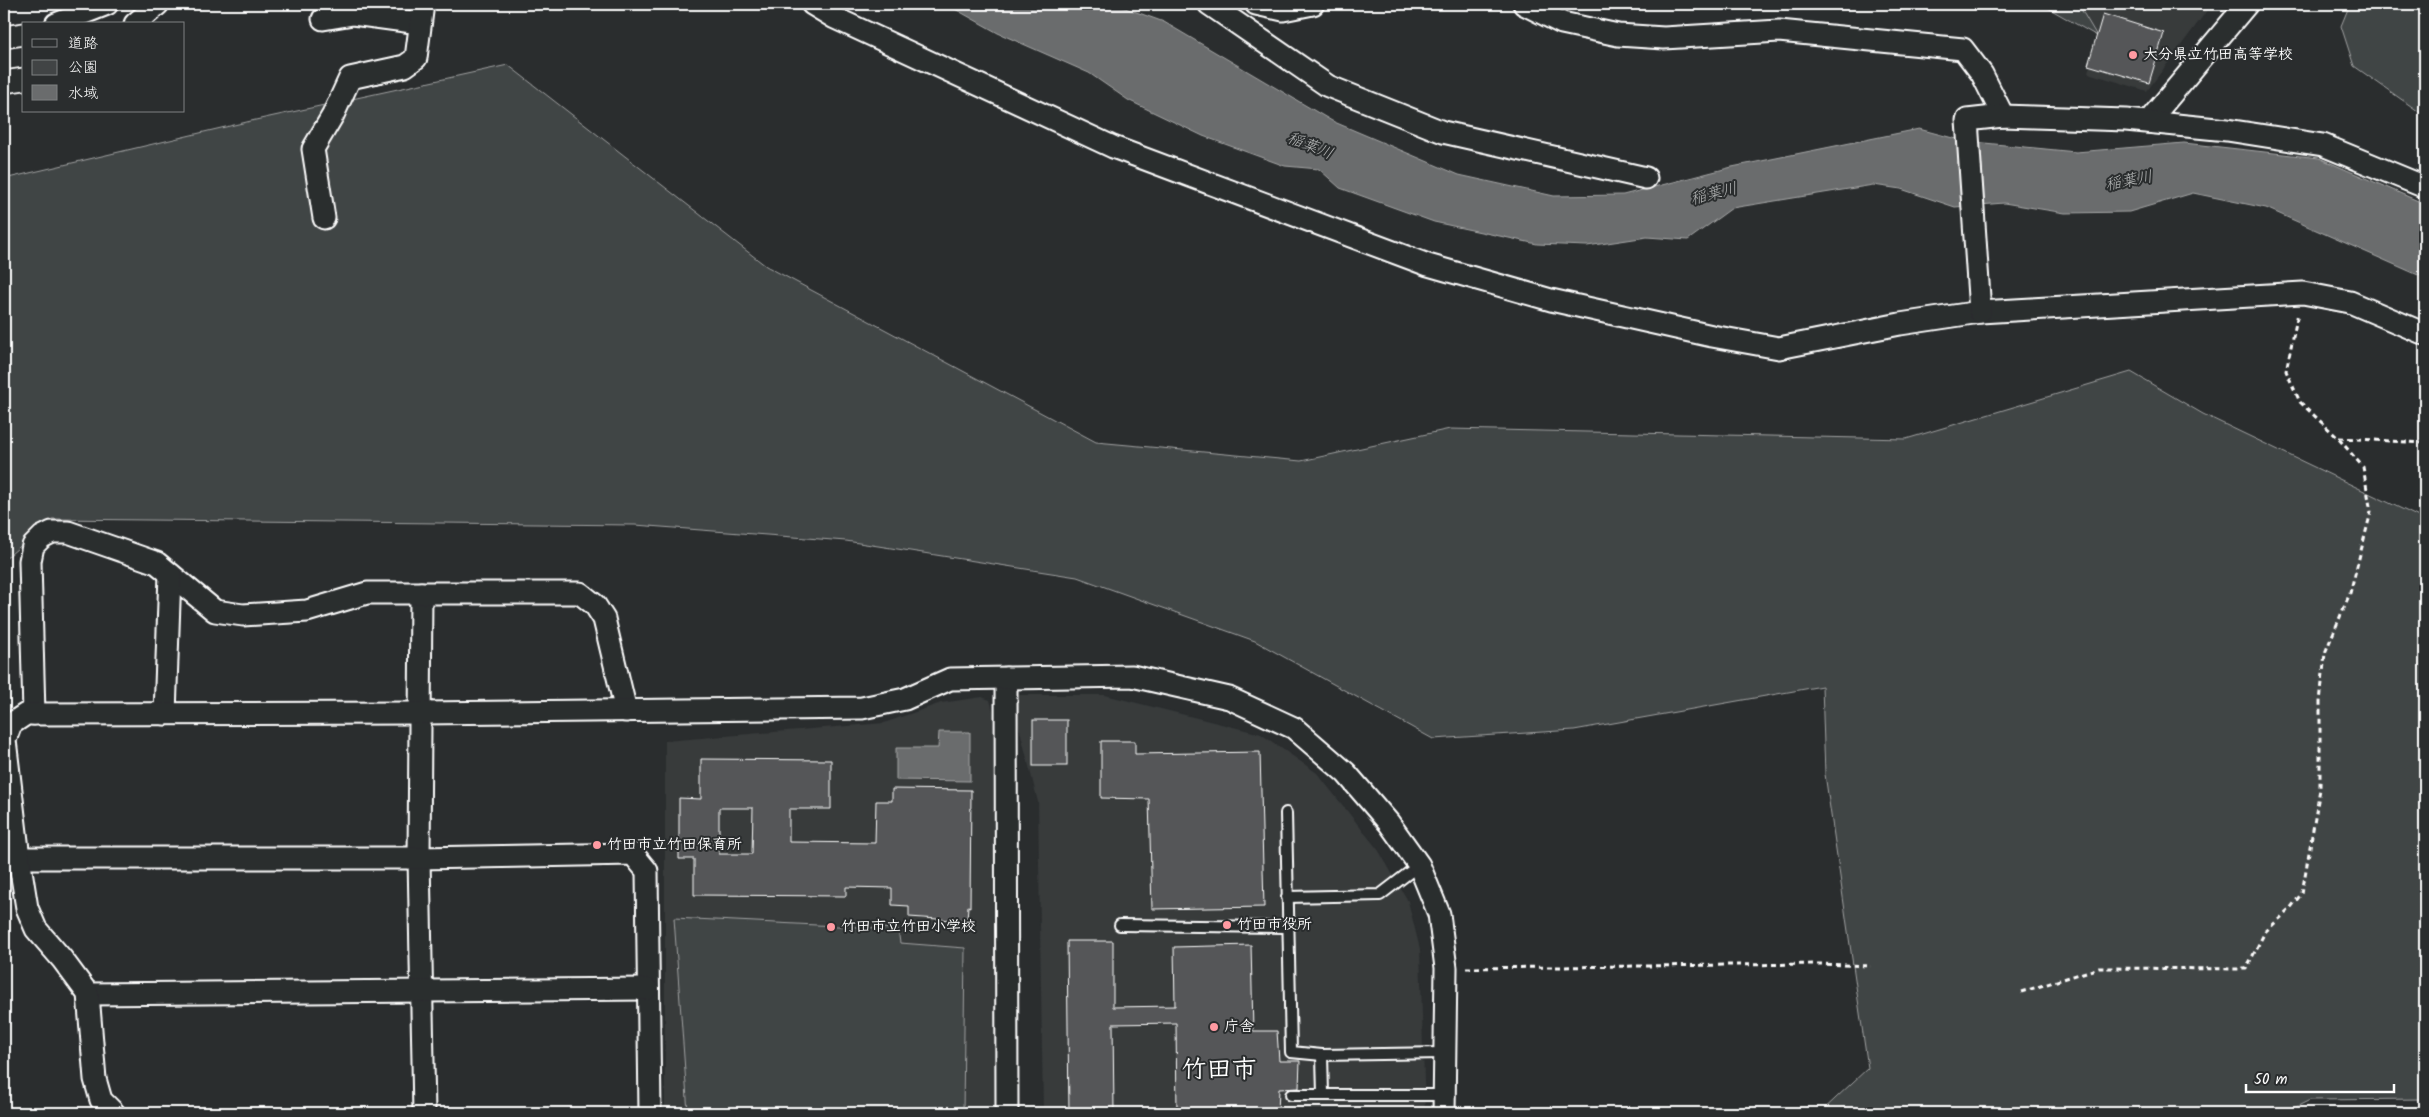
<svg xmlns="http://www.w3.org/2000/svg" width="2429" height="1117" font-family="Kalam,'Klee One',sans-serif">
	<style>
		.built { fill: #373a3b }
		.green { fill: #414445; stroke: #a0a2a2 }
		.water { fill: #6a6c6d; stroke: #a6a7a7 }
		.building { fill: #555758; stroke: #fff; fill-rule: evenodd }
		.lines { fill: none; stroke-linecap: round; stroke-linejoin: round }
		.service-casing { stroke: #fff; stroke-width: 14 }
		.minor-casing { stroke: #fff; stroke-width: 25 }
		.path { stroke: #fff; stroke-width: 3; stroke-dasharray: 5 4; stroke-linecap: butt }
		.service { stroke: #2a2d2e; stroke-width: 10 }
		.minor { stroke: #2a2d2e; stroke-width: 21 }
		.poi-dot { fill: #ff9aa2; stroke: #2a2d2e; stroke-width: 2 }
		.labels { text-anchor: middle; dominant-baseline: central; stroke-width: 4; stroke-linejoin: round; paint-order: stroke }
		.poi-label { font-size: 15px; font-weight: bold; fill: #fff; stroke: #2a2d2e; text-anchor: start }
		.water-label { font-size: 16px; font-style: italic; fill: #b4b6b6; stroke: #2a2d2e }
		.town-label { font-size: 25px; font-weight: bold; fill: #fff; stroke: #2a2d2e }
	</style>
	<rect width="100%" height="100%" fill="#2a2d2e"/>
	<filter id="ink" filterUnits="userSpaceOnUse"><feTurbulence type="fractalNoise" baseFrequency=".02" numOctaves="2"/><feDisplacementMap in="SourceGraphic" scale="10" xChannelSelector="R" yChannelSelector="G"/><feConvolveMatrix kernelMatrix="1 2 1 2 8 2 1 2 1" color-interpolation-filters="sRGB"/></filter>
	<g filter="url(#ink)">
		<g class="built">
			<polygon points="2078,4 2212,4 2147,91 2088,73 2097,36"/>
			<polygon points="1011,695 1105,695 1261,734 1317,773 1379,851 1408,901 1420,949 1425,1113 1043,1113 1038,802"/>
			<polygon points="982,697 990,700 995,718 999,1113 665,1113 665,741 884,723 941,703"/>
		</g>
		<g class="green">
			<polygon points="2041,4 2078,4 2097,36"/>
			<polygon points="2350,4 2425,4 2425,116 2354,66 2341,26"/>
			<polygon points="508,65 766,266 1096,442 1301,461 1450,429 1906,439 2131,372 2203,414 2425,520 2425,1099 2310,1100 2284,1113 1820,1113 1868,1068 1825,774 1822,686 1574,730 1433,739 1255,641 1077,577 846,541 635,525 52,519 4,560 4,179 251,121"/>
			<polygon points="674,918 898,929 900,943 965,948 963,1113 688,1113"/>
		</g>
		<g class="water">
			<polygon points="946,4 1114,4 1164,22 1332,121 1459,175 1554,196 1623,195 1732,167 1919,129 1964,141 2076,152 2184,143 2319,158 2425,204 2425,278 2266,208 2193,193 2129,212 2065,213 2004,203 1955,207 1901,189 1873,185 1732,208 1688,240 1647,237 1587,246 1537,244 1434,222 1340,188 1319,169 1285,166 1203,136 1128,100 1089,73 998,33"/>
			<polygon points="939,732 970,732 970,781 896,780 896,748 938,748"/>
		</g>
		<g class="building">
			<polygon points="2103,14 2164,33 2149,83 2088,65"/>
			<rect x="1033" y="720" width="34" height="46"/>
			<polygon points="1101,741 1135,741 1135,754 1260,752 1264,907 1152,909 1149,799 1101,798"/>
			<path d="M 701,759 L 831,760 L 831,809 L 789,809 L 789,842 L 875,843 L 876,801 L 892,801 L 892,789 L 971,790 L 970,907 L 968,906 L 967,921 L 909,917 L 909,906 L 892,905 L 892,888 L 846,887 L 846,896 L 694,895 L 694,859 L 679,859 L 679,798 L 701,799 ZM 719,808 L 753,808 L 752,854 L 719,854 Z"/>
			<polygon points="1067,941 1113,941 1113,1007 1175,1006 1174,947 1251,945 1253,1031 1277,1031 1279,1061 1300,1061 1299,1088 1279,1089 1278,1113 1177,1113 1176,1023 1113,1024 1114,1113 1069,1113"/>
		</g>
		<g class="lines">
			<g class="service-casing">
				<g id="service">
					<polyline points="1286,813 1291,1052 1322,1055 1443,1053"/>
					<polyline points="1287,897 1380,895 1419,865"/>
					<polyline points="1120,925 1288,927"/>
					<polyline points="1322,1055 1323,1094"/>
					<polyline points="1291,1095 1444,1095"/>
				</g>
			</g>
			<g class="minor-casing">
				<g id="minor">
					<polyline points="812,4 835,18 1113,147 1428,265 1551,300 1712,336 1779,348 1900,324 1980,312 2303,293 2350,302 2425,334"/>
					<polyline points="1209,4 1328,86 1443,132 1646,178"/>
					<polyline points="1256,4 1283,10 1313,4"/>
					<polyline points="1524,4 1562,23 1618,35 1664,38 1779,31 1963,49 1982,74 2003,116"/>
					<polyline points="323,19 353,14 420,23"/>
					<polyline points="56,24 107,4"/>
					<polyline points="135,24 158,4"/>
					<polyline points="4,37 24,34"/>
					<polyline points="4,82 24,79"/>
					<polyline points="2148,122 2247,4"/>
					<polyline points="324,218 313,149 333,115 350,78 405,66 416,58 423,4"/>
					<polyline points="1980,312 1967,120 2003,116 2126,120 2227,130 2323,145 2425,187"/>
					<polyline points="421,593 419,858 424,1113"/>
					<polyline points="1006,678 1007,1113"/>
					<polyline points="34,714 30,561 33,546 42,537 52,532 68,532 157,563 215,611 243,615 307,611 367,593 580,593 595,605 604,619 626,711"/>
					<polyline points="165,714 170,574"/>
					<polyline points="19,858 419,858 633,854 647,871 650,1113"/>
					<polyline points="88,994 647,989"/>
					<polyline points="114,1113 101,1100 95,1079 88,994 62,959 36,929 27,908 19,858 5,740 11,724 26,714 422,713 862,708 905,699 950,679 1132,676 1229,698 1294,728 1346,773 1389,823 1419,865 1439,914 1446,968 1444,1113"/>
				</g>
			</g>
			<g class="path">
				<polyline points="2339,438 2425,443"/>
				<polyline points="1466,968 1819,964 1871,966"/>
				<polyline points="2021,992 2099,968 2246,969 2265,932 2289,910 2302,893 2320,789 2320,702 2325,653 2350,593 2371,512 2363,467 2338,438 2300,402 2286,371 2298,313"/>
			</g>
			<use href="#service" class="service"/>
			<use href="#minor" class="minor"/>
		</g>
	</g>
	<g class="poi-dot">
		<circle cx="2133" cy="55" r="5"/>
		<circle cx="597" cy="845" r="5"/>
		<circle cx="1227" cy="925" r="5"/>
		<circle cx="831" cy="927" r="5"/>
		<circle cx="1214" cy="1027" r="5"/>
	</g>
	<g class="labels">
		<g class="poi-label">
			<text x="2143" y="55">大分県立竹田高等学校</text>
			<text x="607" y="845">竹田市立竹田保育所</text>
			<text x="1237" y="925">竹田市役所</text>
			<text x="841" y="927">竹田市立竹田小学校</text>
			<text x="1224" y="1027">庁舎</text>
		</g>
		<g class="water-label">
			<text transform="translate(1310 146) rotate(22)">稲葉川</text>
			<text transform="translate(2129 181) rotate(-11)">稲葉川</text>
			<text transform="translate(1714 194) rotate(-14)">稲葉川</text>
		</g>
		<g class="town-label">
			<text x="1219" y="1070">竹田市</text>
		</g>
	</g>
	<rect width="2429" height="1117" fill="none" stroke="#2a2d2e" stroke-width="20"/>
	<rect x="10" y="10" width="2409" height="1097" fill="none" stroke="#fff" stroke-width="2" filter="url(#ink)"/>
	<rect x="22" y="22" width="162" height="90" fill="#2a2d2e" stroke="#7f8182"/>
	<rect x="32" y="39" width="25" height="8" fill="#2a2d2e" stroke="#7f8182"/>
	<text x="68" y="48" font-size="15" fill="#ffffff">道路</text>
	<rect x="32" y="60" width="25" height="15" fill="#414445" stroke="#7f8182"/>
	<text x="68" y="72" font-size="15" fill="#ffffff">公園</text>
	<rect x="32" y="85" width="25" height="15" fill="#6a6c6d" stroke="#7f8182"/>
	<text x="68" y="98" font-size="15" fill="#ffffff">水域</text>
	<path d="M2246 1084v8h148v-8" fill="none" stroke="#ffffff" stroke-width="2.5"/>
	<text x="2254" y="1084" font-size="15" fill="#ffffff" stroke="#2a2d2e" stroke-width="4" paint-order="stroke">50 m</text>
</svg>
